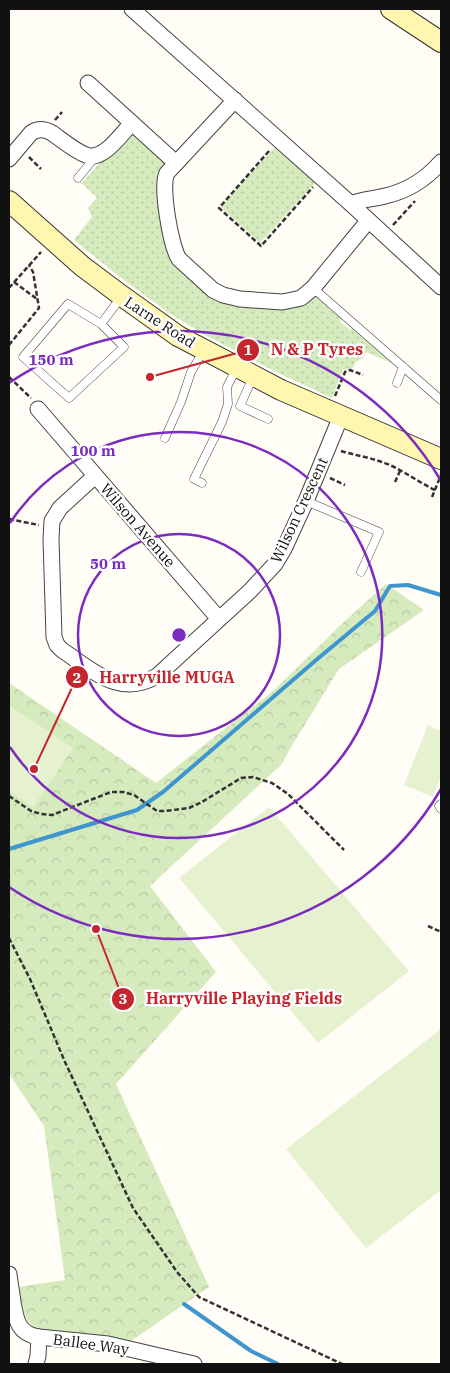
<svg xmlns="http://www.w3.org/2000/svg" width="450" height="1373" font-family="'IBM Plex Serif',serif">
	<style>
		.grass { fill: url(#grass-dots) }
		.park { fill: url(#park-crowns) }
		.pitch { fill: #e6f2cf }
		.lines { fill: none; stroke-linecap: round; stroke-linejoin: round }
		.stream { stroke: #3f96cf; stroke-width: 4 }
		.lane-casing { stroke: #444; stroke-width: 9 }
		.street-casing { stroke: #444; stroke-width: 17 }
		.secondary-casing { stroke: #333; stroke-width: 22 }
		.path { stroke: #333; stroke-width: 2.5; stroke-dasharray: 5 2.5; stroke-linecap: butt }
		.lane { stroke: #fff; stroke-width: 8 }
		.street { stroke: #fff; stroke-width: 15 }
		.secondary { stroke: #fff6b0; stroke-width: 20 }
		.ring { fill: none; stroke: #7b2cbf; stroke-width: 2.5 }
		.labels { text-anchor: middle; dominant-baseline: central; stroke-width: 5; stroke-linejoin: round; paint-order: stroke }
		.street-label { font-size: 15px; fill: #111; stroke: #fff }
		.centre { fill: #7b2cbf; stroke: #fff; stroke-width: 2.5 }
		.ring-label { font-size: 15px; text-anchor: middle; font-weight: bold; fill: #7b2cbf; stroke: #fff; stroke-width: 5; stroke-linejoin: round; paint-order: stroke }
		.leader { fill: none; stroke: #c4262e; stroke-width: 2 }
		.callout-dot { fill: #c4262e; stroke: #fff; stroke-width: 2 }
		.mark-label { font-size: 15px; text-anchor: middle; font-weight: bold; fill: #fff }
		.callout-label { font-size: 16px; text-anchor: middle; font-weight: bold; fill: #c4262e; stroke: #fff; stroke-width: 5; stroke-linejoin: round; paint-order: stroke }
	</style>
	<defs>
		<pattern id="grass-dots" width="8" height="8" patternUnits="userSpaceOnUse" patternTransform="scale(1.25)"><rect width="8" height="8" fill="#d5ebbd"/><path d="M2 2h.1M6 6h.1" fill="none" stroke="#b6c8a1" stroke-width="1.8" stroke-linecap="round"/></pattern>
		<pattern id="park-crowns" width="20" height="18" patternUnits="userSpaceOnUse" patternTransform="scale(1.25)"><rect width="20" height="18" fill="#d5ebbd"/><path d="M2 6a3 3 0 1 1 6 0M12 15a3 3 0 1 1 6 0" fill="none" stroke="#b6c8a1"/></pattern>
	</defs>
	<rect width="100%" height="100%" fill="#fffdf5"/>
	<g class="grass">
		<polygon points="131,131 164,156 165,164 161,179 172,250 214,293 314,295 320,297 329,304 327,307 337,315 339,312 344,316 340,322 350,330 354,326 394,361 392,363 366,352 363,358 356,362 352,369 350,368 343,370 332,398 276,372 205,335 169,313 120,277 74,240 92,217 88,208 97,198 82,183 126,134"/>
		<polygon points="275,147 315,183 260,243 221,207"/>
	</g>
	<path class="park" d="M 386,584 L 424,610 L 339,669 L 291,747 L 282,764 L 150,886 L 216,972 L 116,1084 L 209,1287 L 131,1341 C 118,1338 105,1335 92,1334 C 74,1332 40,1336 28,1321 C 20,1311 20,1299 18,1287 L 65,1280 L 44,1126 L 9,1074 L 9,683 L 156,783 L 273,691 L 347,619 Z"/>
	<g class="pitch">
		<polygon points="9,705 73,748 33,807 9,791"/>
		<polygon points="428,725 441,731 441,776 433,797 404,785"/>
		<polygon points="269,807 409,971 318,1043 179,878"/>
		<polygon points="441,1029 441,1190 366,1248 286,1149"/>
	</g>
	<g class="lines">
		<g class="stream">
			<polyline points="9,849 137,810 163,792 315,661 375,611 390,586 408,585 441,595"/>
			<polyline points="184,1304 251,1351 278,1364"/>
		</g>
		<g class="lane-casing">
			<g id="lane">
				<polyline points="78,178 95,157"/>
				<polyline points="313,288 441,400"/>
				<polyline points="101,324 68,304 23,357 69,398 124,347 101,324 122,296"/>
				<polyline points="253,377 240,406 268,419"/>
				<polyline points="397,383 403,367"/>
				<polyline points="165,438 181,402 191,372 204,350"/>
				<polyline points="202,483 194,479 222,422 228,404 227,387 237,367"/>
				<polyline points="306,501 379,532 361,572"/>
				<polyline points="441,804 439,806 441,809"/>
			</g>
		</g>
		<g class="street-casing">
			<g id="street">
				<polyline points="132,9 351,204 441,287"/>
				<polyline points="88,83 176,163"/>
				<path d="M 235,100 L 167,173 C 160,186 171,247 179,259 L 213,290 L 223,295 L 240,299 L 282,302 L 292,300 L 301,298 L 313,288 L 368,221"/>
				<path d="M 9,159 L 31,133 C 38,128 45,129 52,133 C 62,140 75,151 86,155 C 103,162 121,134 132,123"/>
				<path d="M 351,204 C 362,199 374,199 385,196 C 408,191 426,179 441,162"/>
				<polyline points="38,409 219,619"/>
				<path d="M 95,476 L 60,508 L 52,521 L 51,539 L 54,637 L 57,645 L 62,650 C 92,670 119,698 157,676 L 250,591 L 275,564 L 284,549 L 306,501 L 341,416"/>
				<path d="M 9,1274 C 10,1283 12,1293 13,1302 C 16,1320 18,1334 39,1337 L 108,1344 L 194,1364"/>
				<polyline points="36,1364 38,1356 39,1337"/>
			</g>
		</g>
		<g class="secondary-casing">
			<g id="secondary">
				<polyline points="391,9 441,42"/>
				<polyline points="9,201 82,266 122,296 178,336 281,390 441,459"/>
			</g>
		</g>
		<g class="path">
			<polyline points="55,120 62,112"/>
			<polyline points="269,151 219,208 261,246 313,187"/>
			<polyline points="29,157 41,169"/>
			<polyline points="393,225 415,201"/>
			<polyline points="14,282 37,299"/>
			<polyline points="9,288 41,252"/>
			<polyline points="9,345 39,308 33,272 29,265"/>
			<polyline points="9,377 31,398"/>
			<polyline points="335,396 345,372 350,370 363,375"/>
			<path d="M 341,451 C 354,455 367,457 379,461 C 399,467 416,481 435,490"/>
			<polyline points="330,478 345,485"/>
			<polyline points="395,482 400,471"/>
			<polyline points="432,497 441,475"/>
			<polyline points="9,519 39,525"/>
			<polyline points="9,796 31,811 41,814 52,815 111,792 123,792 134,795 157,811 165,811 189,808 202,802 241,778 253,777 272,783 288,794 344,850"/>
			<polyline points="428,926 441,932"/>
			<polyline points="9,938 30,979 65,1062 133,1208 177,1272 199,1297 342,1364"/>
		</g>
		<use href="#lane" class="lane"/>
		<use href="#street" class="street"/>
		<use href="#secondary" class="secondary"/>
	</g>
	<g class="ring">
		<circle cx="179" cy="635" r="101"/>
		<path d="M10 523A203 203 0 1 1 10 747"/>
		<path d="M441 789A304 304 0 0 1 9 887M9 383A304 304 0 0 1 441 481"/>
	</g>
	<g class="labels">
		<g class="street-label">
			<text transform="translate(160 322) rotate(33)">Larne Road</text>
			<text transform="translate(299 510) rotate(-65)">Wilson Crescent</text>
			<text transform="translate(138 525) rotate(49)">Wilson Avenue</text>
			<text transform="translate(91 1344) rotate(8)">Ballee Way</text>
		</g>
	</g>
	<circle cx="179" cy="635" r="8" class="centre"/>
	<g class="ring-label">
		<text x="51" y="365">150 m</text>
		<text x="93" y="456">100 m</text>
		<text x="108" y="569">50 m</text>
	</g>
	<path class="leader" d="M150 377L248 350M34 769L77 677M96 929L123 999"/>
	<g class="callout-dot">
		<circle cx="150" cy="377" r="5"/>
		<circle cx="34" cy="769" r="5"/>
		<circle cx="96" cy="929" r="5"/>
		<circle cx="248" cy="350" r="12"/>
		<circle cx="77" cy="677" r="12"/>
		<circle cx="123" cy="999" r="12"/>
	</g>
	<g class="mark-label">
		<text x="248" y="355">1</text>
		<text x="77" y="683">2</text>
		<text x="123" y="1004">3</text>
	</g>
	<g class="callout-label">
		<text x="317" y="355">N &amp; P Tyres</text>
		<text x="167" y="683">Harryville MUGA</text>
		<text x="244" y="1004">Harryville Playing Fields</text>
	</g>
	<rect width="450" height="1373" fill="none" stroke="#111111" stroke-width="20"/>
</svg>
